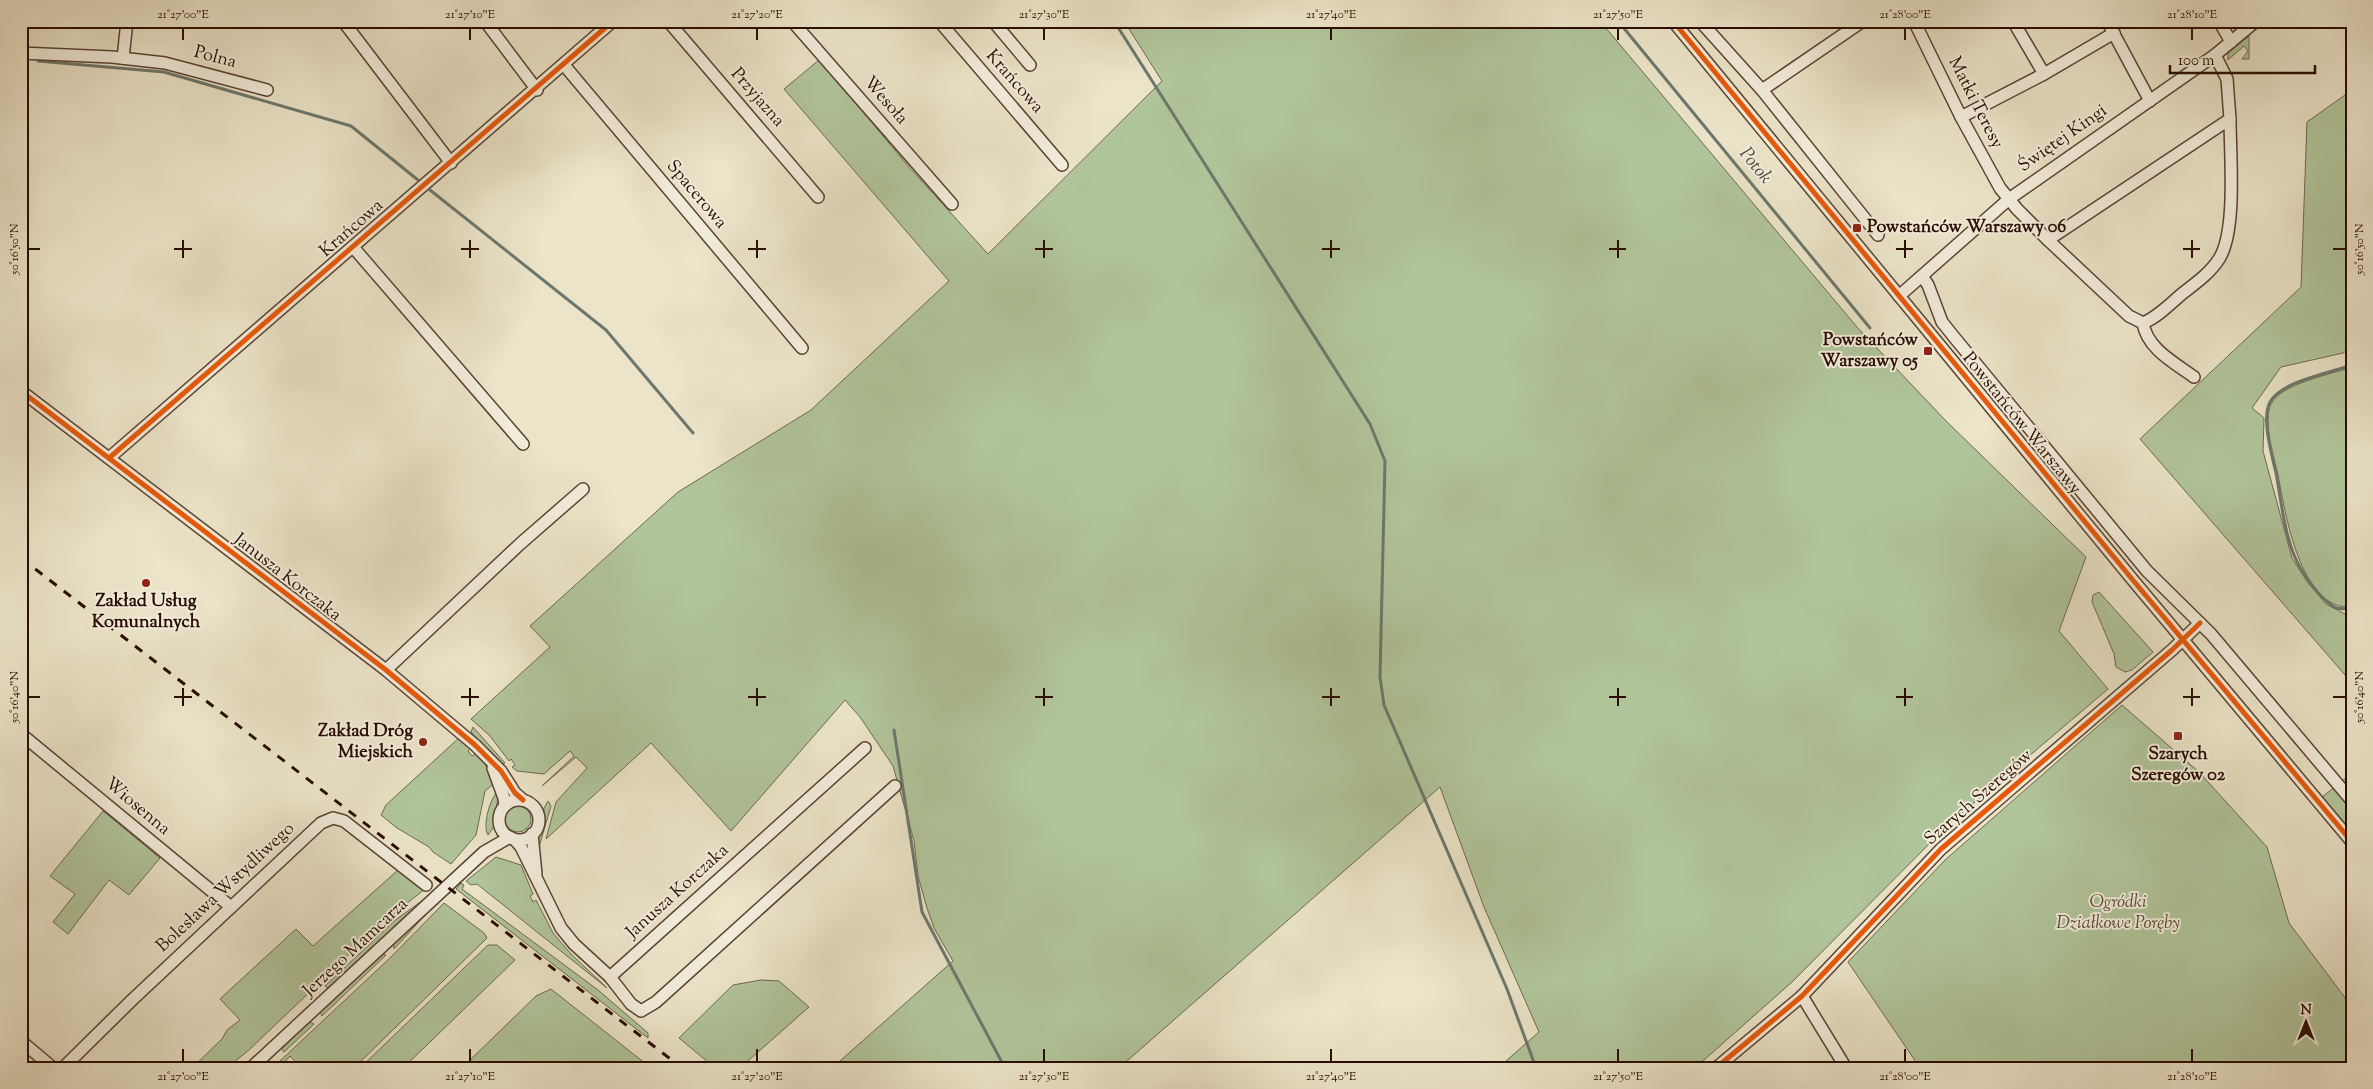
<svg xmlns="http://www.w3.org/2000/svg" width="2373" height="1089" font-family="'Sorts Mill Goudy',serif">
	<style>
		.green { fill: #b1c59b; stroke: #6e694e }
		.lines { fill: none; stroke-linecap: round; stroke-linejoin: round }
		.stream { stroke: #6c786d; stroke-width: 3 }
		.minor-casing { stroke: #5a4332; stroke-width: 14 }
		.minor { stroke: #f2eddc; stroke-width: 11 }
		.rail { stroke: #2a0d00; stroke-width: 3; stroke-dasharray: 9 9; stroke-linecap: butt }
		.cycleway-casing { stroke: #f2eddc; stroke-width: 8 }
		.cycleway { stroke: #e8590c; stroke-width: 5 }
		.ticks { fill: none; stroke: #2a0d00; stroke-width: 2 }
		.poi-dot { fill: #8f2418; stroke: #f2eddc; stroke-width: 2 }
		.labels { text-anchor: middle; dominant-baseline: central; stroke-width: 4; stroke-linejoin: round; paint-order: stroke }
		.street-label { font-size: 18px; fill: #2a0d00; stroke: #f2eddc }
		.poi-label { font-size: 18px; font-weight: bold; fill: #2a0d00; stroke: #f2eddc; text-anchor: end }
		.park-label { font-size: 18px; font-style: italic; fill: #594d36; stroke: #f2eddc }
		.water-label { font-size: 19px; font-style: italic; fill: #504b3f; stroke: #f2eddc }
		.neatline { fill: none; stroke: #2a0d00; stroke-width: 2 }
		.ticks-label { font-size: 12px; text-anchor: middle; fill: #2a0d00 }
	</style>
	<rect width="100%" height="100%" fill="#ebe4c9"/>
	<filter id="stains"><feTurbulence type="fractalNoise" baseFrequency=".004" numOctaves="4"/><feColorMatrix values="0 0 0 0 .2 0 0 0 0 .09 0 0 0 0 .02 0 0 0 .5 -.17"/></filter>
	<radialGradient id="worn" r=".72"><stop offset=".6" stop-color="#630" stop-opacity="0"/><stop offset="1" stop-color="#630" stop-opacity=".3"/></radialGradient>
	<g class="green">
		<polygon points="1124,21 1600,21 1857,327 1946,421 2086,557 2059,631 2108,689 1949,824 1792,982 1695,1068 1498,1068 1539,1032 1484,907 1440,787 1119,1068 832,1068 953,961 934,928 927,908 918,876 914,841 893,766 860,717 845,700 731,831 651,743 546,839 556,802 587,768 576,757 542,786 574,756 570,751 544,774 517,771 512,767 515,765 511,759 509,761 490,736 471,719 550,647 530,626 678,492 811,410 949,281 784,89 819,60 910,168 988,254 1162,81"/>
		<polygon points="2249,36 2249,59 2242,59 2248,51 2244,46 2228,60 2228,53"/>
		<polygon points="2352,90 2352,347 2343,353 2281,367 2252,408 2264,418 2263,451 2292,558 2308,583 2326,604 2345,614 2352,612 2352,683 2140,439 2301,287 2307,122"/>
		<path d="M 2352,367 L 2352,607 C 2300,611 2285,512 2278,475 C 2274,457 2263,422 2271,404 C 2280,384 2332,374 2352,367 Z"/>
		<polygon points="2099,592 2153,652 2132,670 2125,672 2116,667 2114,654 2092,602 2093,595"/>
		<polygon points="2122,705 2199,772 2267,847 2289,923 2352,1007 2352,1068 1920,1068 1848,962 1945,860"/>
		<polygon points="473,727 505,763 500,765 471,732"/>
		<polygon points="461,736 471,748 468,751 472,756 478,753 496,782 485,791 476,835 451,864 433,852 429,847 397,828 381,815 386,805"/>
		<polygon points="2352,773 2352,832 2322,797"/>
		<path d="M 499,791 L 493,828 L 488,835 C 482,827 490,796 499,791 Z"/>
		<polygon points="548,801 551,806 539,847 536,836 542,823 544,808"/>
		<circle cx="518" cy="819" r="13"/>
		<polygon points="103,811 160,858 129,895 109,880 68,934 53,922 75,894 50,876"/>
		<polygon points="496,857 521,865 533,894 530,896 533,902 536,900 553,933 571,954 607,988 477,884 471,885 466,881"/>
		<polygon points="398,870 425,889 381,924 321,981 318,979 312,983 315,987 250,1049 233,1063 225,1068 192,1068 222,1039 227,1030 240,1020 220,999 296,929 313,946"/>
		<polygon points="461,883 464,885 462,889 598,990 648,1033 648,1038 456,889"/>
		<polygon points="430,895 331,987 328,988 325,986 394,921"/>
		<polygon points="439,900 394,949 393,943"/>
		<polygon points="444,903 484,933 487,938 354,1068 302,1068 290,1056 283,1064 280,1061 391,957"/>
		<polygon points="488,945 497,945 515,960 403,1068 360,1068"/>
		<polygon points="381,954 386,955 322,1016 320,1011"/>
		<polygon points="761,980 779,981 809,1007 740,1068 715,1068 679,1038 733,985"/>
		<polygon points="551,989 651,1068 462,1068 536,996"/>
		<polygon points="310,1022 314,1024 284,1052 281,1048"/>
	</g>
	<g class="lines">
		<g class="stream">
			<polyline points="1114,21 1370,424 1385,461 1380,677 1384,705 1507,989 1536,1068"/>
			<polyline points="1618,21 1870,328"/>
			<polyline points="38,61 164,72 351,126 418,180"/>
			<polyline points="430,190 606,330 693,433"/>
			<path d="M 2352,365 C 2330,373 2282,381 2270,402 C 2261,418 2272,456 2276,473 C 2281,500 2284,530 2294,555 C 2300,570 2321,602 2337,608 C 2341,609 2347,609 2352,608"/>
			<polyline points="894,730 922,912 1005,1068"/>
		</g>
		<g class="minor-casing">
			<g id="minor">
				<polyline points="343,21 451,163"/>
				<polyline points="485,21 537,90"/>
				<polyline points="668,21 818,197"/>
				<polyline points="792,21 952,204"/>
				<polyline points="939,21 1062,165"/>
				<polyline points="993,21 1030,65"/>
				<polyline points="1673,21 2132,579 2352,842"/>
				<polyline points="1700,21 1762,90 1878,235"/>
				<path d="M 1914,21 L 1961,117 L 2000,188 L 2017,209 L 2048,240 L 2129,316 L 2143,323 C 2147,349 2175,363 2194,377"/>
				<polyline points="2013,21 2044,74"/>
				<polyline points="2107,21 2150,101"/>
				<polyline points="2219,21 2231,42"/>
				<polyline points="21,53 112,57 165,63 267,90"/>
				<polyline points="123,58 127,21"/>
				<polyline points="564,65 802,348"/>
				<polyline points="1762,90 1863,21"/>
				<polyline points="1961,117 2044,74 2114,33"/>
				<polyline points="2048,240 2230,119 2227,79 2215,55"/>
				<polyline points="353,247 523,444"/>
				<polyline points="1922,276 1928,285 1942,322 1954,337 2147,571 2211,634 2352,801"/>
				<polyline points="1899,296 2009,199 2215,55 2256,21"/>
				<path d="M 2143,323 C 2158,317 2171,303 2183,293 C 2196,283 2210,273 2219,259 C 2237,231 2230,154 2230,119"/>
				<polyline points="21,391 386,670 475,745 501,771 515,793 523,800"/>
				<polyline points="109,458 613,21"/>
				<polyline points="386,670 520,544 583,489"/>
				<polyline points="21,734 231,907"/>
				<polyline points="493,768 504,798 505,805"/>
				<circle cx="519" cy="820" r="20"/>
				<polyline points="532,834 536,874"/>
				<polyline points="514,839 521,847 561,928 574,944 610,977 631,1004 641,1011 656,1002 895,786"/>
				<polyline points="610,977 865,748"/>
				<polyline points="1802,996 1846,1068"/>
				<polyline points="21,1041 53,1068"/>
				<polyline points="63,1068 132,1000 321,823 333,818 344,821 426,885"/>
				<polyline points="251,1068 484,852 510,837"/>
				<polyline points="1716,1068 1802,996 1941,849 2172,650 2200,623"/>
			</g>
		</g>
		<use href="#minor" class="minor"/>
		<polyline class="rail" points="21,558 682,1068"/>
		<g class="cycleway-casing">
			<g id="cycleway">
				<polyline points="1673,21 2132,579 2352,842"/>
				<polyline points="21,391 386,670 475,745 501,771 515,793 523,800"/>
				<polyline points="109,458 613,21"/>
				<polyline points="1716,1068 1802,996 1941,849 2172,650 2200,623"/>
			</g>
		</g>
		<use href="#cycleway" class="cycleway"/>
	</g>
	<path class="ticks" d="M 183,28 L 183,40M 470,28 L 470,40M 757,28 L 757,40M 1044,28 L 1044,40M 1331,28 L 1331,40M 1618,28 L 1618,40M 1905,28 L 1905,40M 2192,28 L 2192,40M 183,240 L 183,258M 470,240 L 470,258M 757,240 L 757,258M 1044,240 L 1044,258M 1331,240 L 1331,258M 1618,240 L 1618,258M 1905,240 L 1905,258M 2192,240 L 2192,258M 28,249 L 40,249M 174,249 L 192,249M 461,249 L 479,249M 748,249 L 766,249M 1035,249 L 1053,249M 1322,249 L 1340,249M 1609,249 L 1626,249M 1896,249 L 1913,249M 2183,249 L 2200,249M 2333,249 L 2346,249M 183,688 L 183,706M 470,688 L 470,706M 757,688 L 757,706M 1044,688 L 1044,706M 1331,688 L 1331,706M 1618,688 L 1618,706M 1905,688 L 1905,706M 2192,688 L 2192,706M 28,697 L 40,697M 174,697 L 192,697M 461,697 L 479,697M 748,697 L 766,697M 1035,697 L 1053,697M 1322,697 L 1340,697M 1609,697 L 1626,697M 1896,697 L 1913,697M 2183,697 L 2200,697M 2333,697 L 2346,697M 183,1049 L 183,1062M 470,1049 L 470,1062M 757,1049 L 757,1062M 1044,1049 L 1044,1062M 1331,1049 L 1331,1062M 1618,1049 L 1618,1062M 1905,1049 L 1905,1062M 2192,1049 L 2192,1062"/>
	<g class="poi-dot">
		<rect x="1852" y="223" width="10" height="10" rx="2.5"/>
		<rect x="1923" y="346" width="10" height="10" rx="2.5"/>
		<circle cx="146" cy="583" r="5"/>
		<rect x="2173" y="731" width="10" height="10" rx="2.5"/>
		<circle cx="423" cy="742" r="5"/>
	</g>
	<g class="labels">
		<g class="street-label">
			<text transform="translate(215 58) rotate(15)">Polna</text>
			<text transform="translate(1014 82) rotate(49)">Krańcowa</text>
			<text transform="translate(757 98) rotate(49)">Przyjazna</text>
			<text transform="translate(885 101) rotate(49)">Wesoła</text>
			<text transform="translate(1975 103) rotate(63)">Matki Teresy</text>
			<text transform="translate(2063 139) rotate(-35)">Świętej Kingi</text>
			<text transform="translate(696 195) rotate(50)">Spacerowa</text>
			<text transform="translate(352 229) rotate(-41)">Krańcowa</text>
			<text transform="translate(2021 424) rotate(51)">Powstańców Warszawy</text>
			<text transform="translate(287 578) rotate(38)">Janusza Korczaka</text>
			<text transform="translate(1979 798) rotate(-41)">Szarych Szeregów</text>
			<text transform="translate(137 807) rotate(40)">Wiosenna</text>
			<text transform="translate(226 888) rotate(-43)">Bolesława Wstydliwego</text>
			<text transform="translate(678 892) rotate(-42)">Janusza Korczaka</text>
			<text transform="translate(356 948) rotate(-43)">Jerzego Mamcarza</text>
		</g>
		<g class="poi-label">
			<text x="1867" y="228" text-anchor="start">Powstańców Warszawy 06</text>
			<text x="1918" y="341">Powstańców<tspan x="1918" dy="21">Warszawy 05</tspan></text>
			<text x="146" y="602" text-anchor="middle">Zakład Usług<tspan x="146" dy="21">Komunalnych</tspan></text>
			<text x="413" y="732">Zakład Dróg<tspan x="413" dy="21">Miejskich</tspan></text>
			<text x="2178" y="755" text-anchor="middle">Szarych<tspan x="2178" dy="21">Szeregów 02</tspan></text>
		</g>
		<g class="park-label">
			<text x="2118" y="903">Ogródki<tspan x="2118" dy="21">Działkowe Poręby</tspan></text>
		</g>
		<g class="water-label">
			<text transform="translate(1755 166) rotate(51)">Potok</text>
		</g>
	</g>
	<rect width="2373" height="1089" fill="none" stroke="#ebe4c9" stroke-width="55"/>
	<g transform="translate(2306 1022)" stroke="#f2eddc" stroke-width="4" paint-order="stroke">
	<path d="M0-4L9 19L0 12L-9 19Z" fill="#2a0d00"/>
	<text y="-8" font-size="14" font-weight="bold" text-anchor="middle" fill="#2a0d00">N</text>
	</g>
	<path d="M2170 65v8h145v-8" fill="none" stroke="#2a0d00" stroke-width="2.5"/>
	<text x="2178" y="65" font-size="15" fill="#2a0d00" stroke="#f2eddc" stroke-width="4" paint-order="stroke">100 m</text>
	<rect x="28" y="28" width="2318" height="1034" class="neatline"/>
	<g class="ticks-label">
		<text x="183" y="18">21°27'00"E</text>
		<text x="470" y="18">21°27'10"E</text>
		<text x="757" y="18">21°27'20"E</text>
		<text x="1044" y="18">21°27'30"E</text>
		<text x="1331" y="18">21°27'40"E</text>
		<text x="1618" y="18">21°27'50"E</text>
		<text x="1905" y="18">21°28'00"E</text>
		<text x="2192" y="18">21°28'10"E</text>
		<text transform="translate(14 249) rotate(-90)" y="4">50°16'50"N</text>
		<text transform="translate(2359 249) rotate(-90)" y="4">50°16'50"N</text>
		<text transform="translate(14 697) rotate(-90)" y="4">50°16'40"N</text>
		<text transform="translate(2359 697) rotate(-90)" y="4">50°16'40"N</text>
		<text x="183" y="1080">21°27'00"E</text>
		<text x="470" y="1080">21°27'10"E</text>
		<text x="757" y="1080">21°27'20"E</text>
		<text x="1044" y="1080">21°27'30"E</text>
		<text x="1331" y="1080">21°27'40"E</text>
		<text x="1618" y="1080">21°27'50"E</text>
		<text x="1905" y="1080">21°28'00"E</text>
		<text x="2192" y="1080">21°28'10"E</text>
	</g>
	<rect width="100%" height="100%" filter="url(#stains)"/>
	<rect width="100%" height="100%" fill="url(#worn)"/>
</svg>
